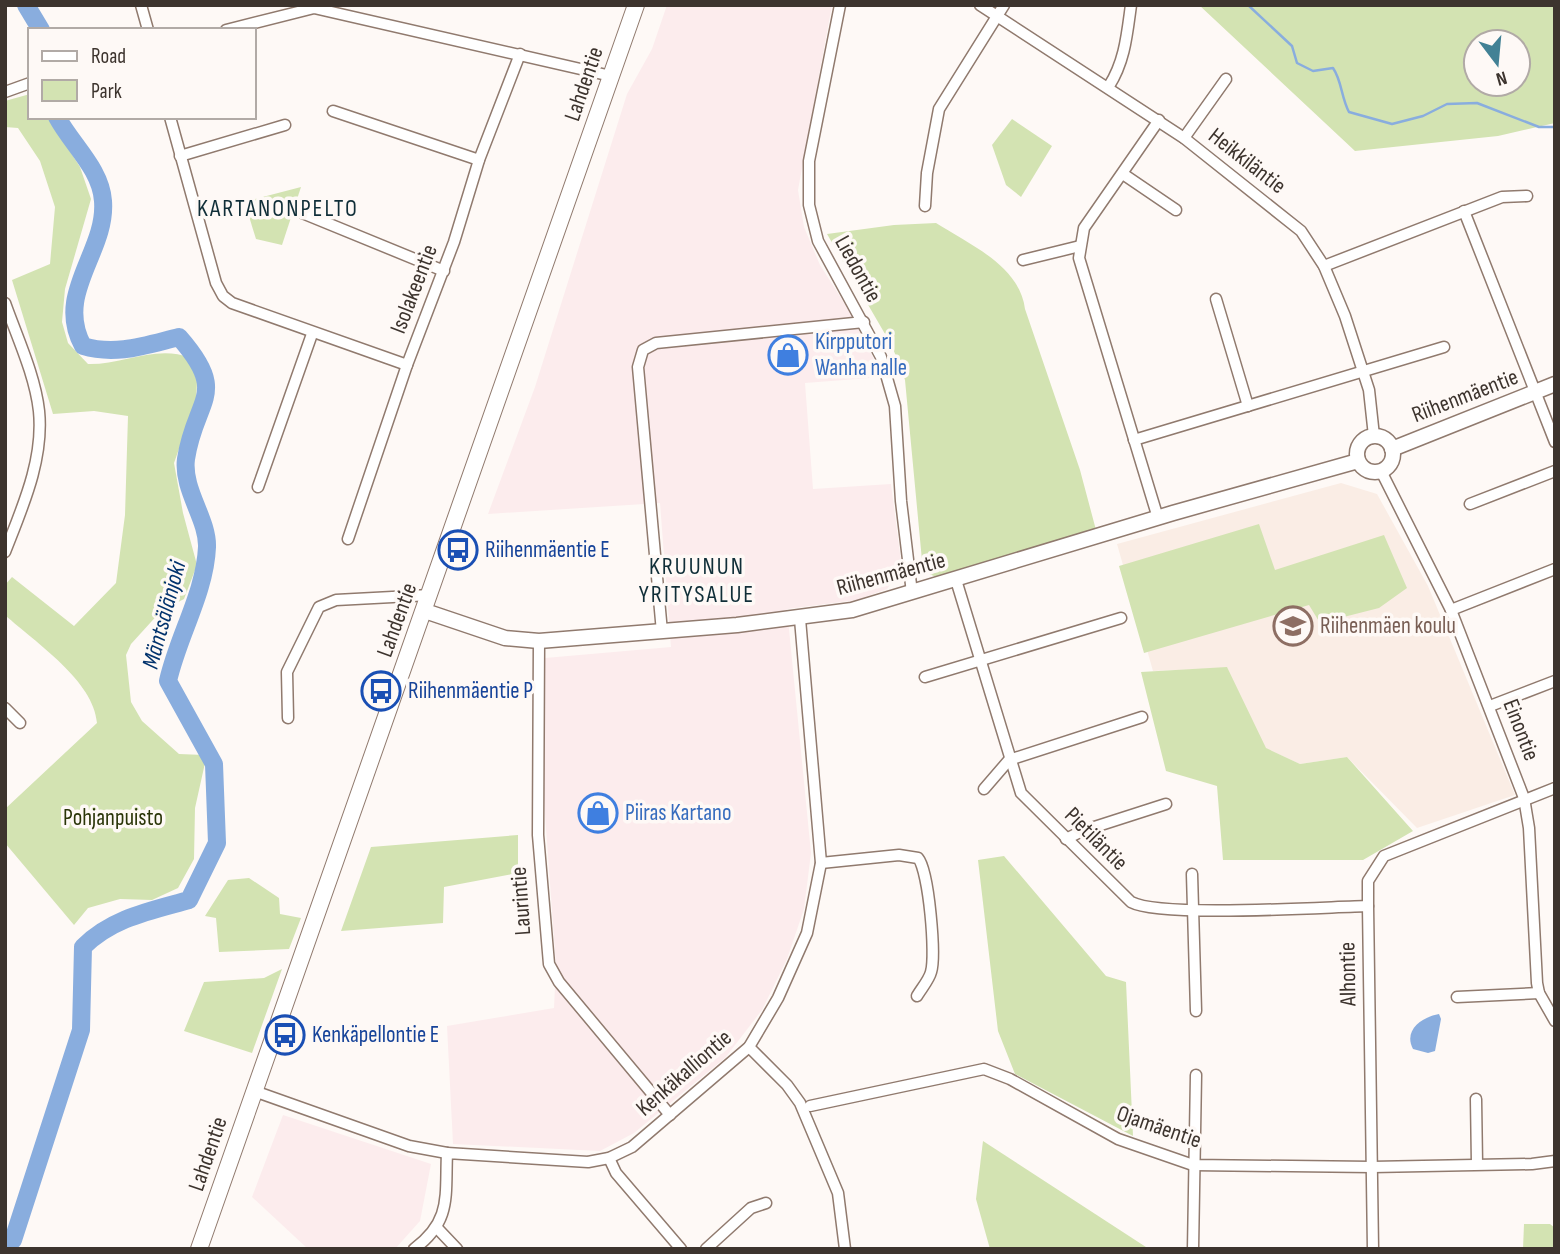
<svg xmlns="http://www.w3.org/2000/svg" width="1560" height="1254" font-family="'Sofia Sans Condensed',sans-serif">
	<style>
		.industrial { fill: #fceced }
		.built { fill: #faede5 }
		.green { fill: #d3e3b2; fill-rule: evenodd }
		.water { fill: #89adde }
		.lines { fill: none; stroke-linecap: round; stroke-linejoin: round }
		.stream { stroke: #89adde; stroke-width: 2.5 }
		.river { stroke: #89adde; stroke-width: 18 }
		.minor-casing { stroke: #907a6e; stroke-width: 13 }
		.tertiary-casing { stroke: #907a6e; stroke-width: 17 }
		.secondary-casing { stroke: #907a6e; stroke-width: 18 }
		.minor { stroke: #fff; stroke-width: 10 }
		.tertiary { stroke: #fff; stroke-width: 14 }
		.secondary { stroke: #fff; stroke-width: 16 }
		.labels { text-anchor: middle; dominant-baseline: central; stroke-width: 7; stroke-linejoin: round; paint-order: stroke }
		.street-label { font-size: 23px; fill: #3d342e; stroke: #fef9f6 }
		.shop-label { font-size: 23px; fill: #366cbe; stroke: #fef9f6; text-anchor: start }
		.transit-label { font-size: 23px; fill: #164399; stroke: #fef9f6; text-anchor: start }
		.education-label { font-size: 23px; fill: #785e54; stroke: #fef9f6; text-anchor: start }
		.park-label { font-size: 23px; fill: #2a3508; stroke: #fef9f6 }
		.neighbourhood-label { font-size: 24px; letter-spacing: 2px; fill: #102e38; stroke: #fef9f6 }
		.water-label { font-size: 24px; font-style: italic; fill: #02326c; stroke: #fef9f6 }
	</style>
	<rect width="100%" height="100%" fill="#fef9f6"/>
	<g class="industrial">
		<polygon points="667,5 832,5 798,190 804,227 820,265 848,309 883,377 805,383 813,489 891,484 902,569 887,589 857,600 787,609 811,853 804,909 787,959 762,1010 725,1058 634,1133 600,1151 453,1144 447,1026 554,1008 556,965 541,760 545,658 671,647 660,503 488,514 535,387 627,94 652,49"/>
		<polygon points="283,1115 431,1164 420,1221 395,1249 308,1249 252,1197"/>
	</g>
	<polygon class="built" points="1341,483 1377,494 1428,586 1515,795 1417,828 1347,757 1300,764 1265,748 1227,668 1153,671 1117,544"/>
	<g class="green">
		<path d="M 1199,5 L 1555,5 L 1555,123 L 1498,136 L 1355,151 ZM 1476,42 L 1518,42 L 1518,84 L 1476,84 Z"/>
		<path d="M 30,94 L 30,117 L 48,117 L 80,167 L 91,199 L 65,289 L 62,322 L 68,343 L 88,364 C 121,365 158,344 190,358 L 197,382 L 196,401 L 174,463 L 183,513 L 197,565 L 184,599 L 161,611 L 131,644 L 126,655 L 131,702 L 142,721 L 179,754 L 204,755 L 205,763 L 195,808 L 194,859 L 178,888 L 152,900 L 120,899 L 88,908 L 74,925 L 5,843 L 5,809 L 97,723 C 94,681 36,643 5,615 L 5,585 L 12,577 L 74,626 L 116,583 L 125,515 L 128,416 L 94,411 L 53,414 L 12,280 L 50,264 L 55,207 L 40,161 L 18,128 L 5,127 L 5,101 Z"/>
		<polygon points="1012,119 1052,146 1021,197 1006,185 992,145"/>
		<polygon points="301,187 282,245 256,239 247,210 255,199"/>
		<path d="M 936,223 C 969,244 1020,266 1025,309 L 1080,470 L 1096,530 L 936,577 L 923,571 L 905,380 L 892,346 L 827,234 L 894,225 Z"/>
		<polygon points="1259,524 1275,570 1384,535 1407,588 1379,608 1320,623 1309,605 1144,653 1119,566"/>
		<polygon points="1227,667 1266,748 1300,764 1347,757 1413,831 1363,860 1223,860 1217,786 1166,771 1141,672"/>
		<polygon points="518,835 518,873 444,887 443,923 341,931 371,847"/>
		<polygon points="1004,856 1106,976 1126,982 1133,1136 1015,1074 998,1031 978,860"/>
		<polygon points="249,878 279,898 280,914 301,918 289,949 219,952 216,918 205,916 228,880"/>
		<polygon points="282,969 252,1053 184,1031 204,982 264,978"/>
		<polygon points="983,1141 1149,1249 990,1249 976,1199"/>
		<polygon points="1524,1224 1550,1224 1555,1228 1555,1249 1523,1249"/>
	</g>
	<path class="water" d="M 1439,1014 L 1441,1019 L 1435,1051 L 1428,1053 L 1413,1049 C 1403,1030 1422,1017 1439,1014 Z"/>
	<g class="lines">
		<path class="stream" d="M 1248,5 L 1292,46 L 1297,63 L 1313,71 L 1333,68 C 1342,81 1341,97 1349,112 L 1392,124 L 1423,116 L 1447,104 L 1477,103 L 1539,127 L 1555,127"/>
		<g class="river">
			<polyline points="26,5 41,30"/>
			<path d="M 5,1247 L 13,1240 L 81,1030 L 83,947 C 112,918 150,911 189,900 L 217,843 L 214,764 L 168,681 C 178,636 205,593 207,547 C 208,519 182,490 186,459 C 195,398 230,395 179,337 C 146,345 116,356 83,346 C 54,293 107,252 103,201 C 101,169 72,145 57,117"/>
		</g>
		<g class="minor-casing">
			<g id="minor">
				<polyline points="141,5 148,30"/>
				<polyline points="840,5 809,161 809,205 818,241 881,357 895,406 901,501 912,593"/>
				<polyline points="980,5 1184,138 1301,231 1324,266 1345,316 1369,390 1374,436"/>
				<polyline points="226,30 314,8 611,76"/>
				<path d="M 1109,86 C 1125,61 1127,34 1131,5"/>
				<polyline points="5,92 30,83"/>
				<polyline points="333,111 479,160"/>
				<polyline points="170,117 216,283 223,296 232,303 407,365"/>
				<polyline points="1184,138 1226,79"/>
				<polyline points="180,156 285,125"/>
				<polyline points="1123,174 1176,210"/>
				<polyline points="925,206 927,173 939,109 1004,5"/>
				<polyline points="295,210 444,271"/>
				<polyline points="1464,211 1555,442"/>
				<polyline points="1023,260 1080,246"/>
				<polyline points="1324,266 1502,197 1527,196"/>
				<polyline points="1216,299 1248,406"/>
				<path d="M 5,303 C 17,337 35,375 39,411 C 44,460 22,508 5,552"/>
				<polyline points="1134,440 1444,347"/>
				<polyline points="1381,471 1451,610 1524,798 1529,828 1537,983 1539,993 1555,1021"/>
				<polyline points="258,487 312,334"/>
				<polyline points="1470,504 1555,471"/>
				<polyline points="1158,518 1079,258 1084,228 1159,120"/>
				<polyline points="348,539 407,365 454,242 479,160 520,54"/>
				<path d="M 956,580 L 1021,793 L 1131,902 C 1161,918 1323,907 1368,906"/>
				<polyline points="1451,610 1555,569"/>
				<polyline points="662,632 638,367 643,350 656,343 864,322"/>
				<polyline points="539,641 538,835 549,964 559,982 670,1115"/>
				<polyline points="925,677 1121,618"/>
				<polyline points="1490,706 1555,681"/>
				<polyline points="5,708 20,723"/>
				<polyline points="288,718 287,672 319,607 336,600 430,595"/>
				<polyline points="984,789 1009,760 1142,717"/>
				<polyline points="1066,839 1082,831 1166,804"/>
				<path d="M 821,863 L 899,855 L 918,858 C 929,871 936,956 931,972 C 929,980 921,989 917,996"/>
				<polyline points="1192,874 1196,1011"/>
				<polyline points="1457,997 1539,993"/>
				<polyline points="749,1047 787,1085 800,1103 838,1193 845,1249"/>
				<polyline points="254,1091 409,1146 447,1153"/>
				<polyline points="1476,1099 1477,1164"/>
				<polyline points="810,1106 984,1069 1010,1079 1118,1139 1193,1165 1372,1167 1532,1164 1555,1161"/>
				<polyline points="609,1158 616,1173 681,1249"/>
				<polyline points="438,1229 457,1249"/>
				<path d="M 414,1249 C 452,1221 445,1196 447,1153 L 588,1162 L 609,1158 L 632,1147 L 749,1047 L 778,998 L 807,933 L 821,863 L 800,619"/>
				<polyline points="706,1249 751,1208 766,1203"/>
				<polyline points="1193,1249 1196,1075"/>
				<polyline points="1373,1249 1368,906 1368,881 1384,856 1555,788"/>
			</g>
		</g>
		<g class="tertiary-casing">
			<g id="tertiary">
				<circle cx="1375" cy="454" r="18"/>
				<polyline points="1392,449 1555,384"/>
				<polyline points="425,611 505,638 539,641 737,625 852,610 1173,513 1358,461"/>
			</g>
		</g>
		<g class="secondary-casing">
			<polyline id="secondary" points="199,1249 636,5"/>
		</g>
		<use href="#minor" class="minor"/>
		<use href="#tertiary" class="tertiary"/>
		<use href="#secondary" class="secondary"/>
	</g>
	<defs>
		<g id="shop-ring" transform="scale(2.0125)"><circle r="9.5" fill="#fef9f6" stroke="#3f7fe0" stroke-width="1.5"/><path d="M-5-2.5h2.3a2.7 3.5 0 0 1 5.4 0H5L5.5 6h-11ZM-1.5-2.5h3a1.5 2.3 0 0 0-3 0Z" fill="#3f7fe0"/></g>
		<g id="bus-ring" transform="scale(2.0125)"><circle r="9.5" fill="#fef9f6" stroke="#1a4fb4" stroke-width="1.5"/><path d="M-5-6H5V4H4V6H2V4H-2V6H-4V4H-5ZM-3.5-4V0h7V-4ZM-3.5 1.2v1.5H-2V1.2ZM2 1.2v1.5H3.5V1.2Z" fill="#1a4fb4"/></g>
		<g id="school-ring" transform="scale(2.0125)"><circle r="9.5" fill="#fef9f6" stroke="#8d6e63" stroke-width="1.5"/><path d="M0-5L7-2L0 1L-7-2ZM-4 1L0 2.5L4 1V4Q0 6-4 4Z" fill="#8d6e63"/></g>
	</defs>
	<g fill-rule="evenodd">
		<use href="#shop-ring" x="788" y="355"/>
		<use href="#bus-ring" x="458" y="550"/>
		<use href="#school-ring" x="1293" y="626"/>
		<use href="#bus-ring" x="381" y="691"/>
		<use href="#shop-ring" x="598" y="813"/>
		<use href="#bus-ring" x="285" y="1035"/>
	</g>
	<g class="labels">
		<g class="street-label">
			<text transform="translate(584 84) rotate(-71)">Lahdentie</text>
			<text transform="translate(1247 161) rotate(38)">Heikkiläntie</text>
			<text transform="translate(858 269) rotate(61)">Liedontie</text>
			<text transform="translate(414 289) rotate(-69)">Isolakeentie</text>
			<text transform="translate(1465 396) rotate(-21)">Riihenmäentie</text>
			<text transform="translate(891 574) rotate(-15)">Riihenmäentie</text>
			<text transform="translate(397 620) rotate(-70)">Lahdentie</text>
			<text transform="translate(1521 730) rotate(69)">Einontie</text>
			<text transform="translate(1096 839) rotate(45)">Pietiläntie</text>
			<text transform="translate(521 901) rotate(-94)">Laurintie</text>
			<text transform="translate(1348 974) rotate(-91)">Alhontie</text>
			<text transform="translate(684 1073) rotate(-41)">Kenkäkalliontie</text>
			<text transform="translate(1159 1127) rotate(19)">Ojamäentie</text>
			<text transform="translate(208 1154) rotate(-71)">Lahdentie</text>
		</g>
		<g class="shop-label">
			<text x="815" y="342">Kirpputori<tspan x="815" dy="26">Wanha nalle</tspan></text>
			<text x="625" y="813">Piiras Kartano</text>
		</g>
		<g class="transit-label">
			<text x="485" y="550">Riihenmäentie E</text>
			<text x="408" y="691">Riihenmäentie P</text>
			<text x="312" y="1035">Kenkäpellontie E</text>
		</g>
		<g class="education-label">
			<text x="1320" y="626">Riihenmäen koulu</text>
		</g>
		<g class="park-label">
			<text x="113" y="818">Pohjanpuisto</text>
		</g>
		<g class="neighbourhood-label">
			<text x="278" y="208">KARTANONPELTO</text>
			<text x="697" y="566">KRUUNUN<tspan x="697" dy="28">YRITYSALUE</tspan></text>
		</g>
		<g class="water-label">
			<text transform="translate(164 615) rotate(-75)">Mäntsälänjoki</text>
		</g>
	</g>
	<rect width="1560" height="1254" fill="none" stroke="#3d342e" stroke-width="14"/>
	<rect x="28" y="28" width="228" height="91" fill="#fef9f6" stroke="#b1aaa6" stroke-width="2"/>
	<rect x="42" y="51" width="35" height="10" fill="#ffffff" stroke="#b1aaa6" stroke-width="2"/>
	<text x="91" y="63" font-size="21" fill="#3d342e">Road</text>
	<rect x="42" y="80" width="35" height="21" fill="#d3e3b2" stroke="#b1aaa6" stroke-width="2"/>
	<text x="91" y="98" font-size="21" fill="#3d342e">Park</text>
	<g transform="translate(1497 63) rotate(164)"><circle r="33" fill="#fef9f6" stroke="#b1aaa6" stroke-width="2"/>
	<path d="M0-5L12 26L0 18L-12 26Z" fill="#428195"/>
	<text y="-10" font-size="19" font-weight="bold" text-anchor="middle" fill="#3d342e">N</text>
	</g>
</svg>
